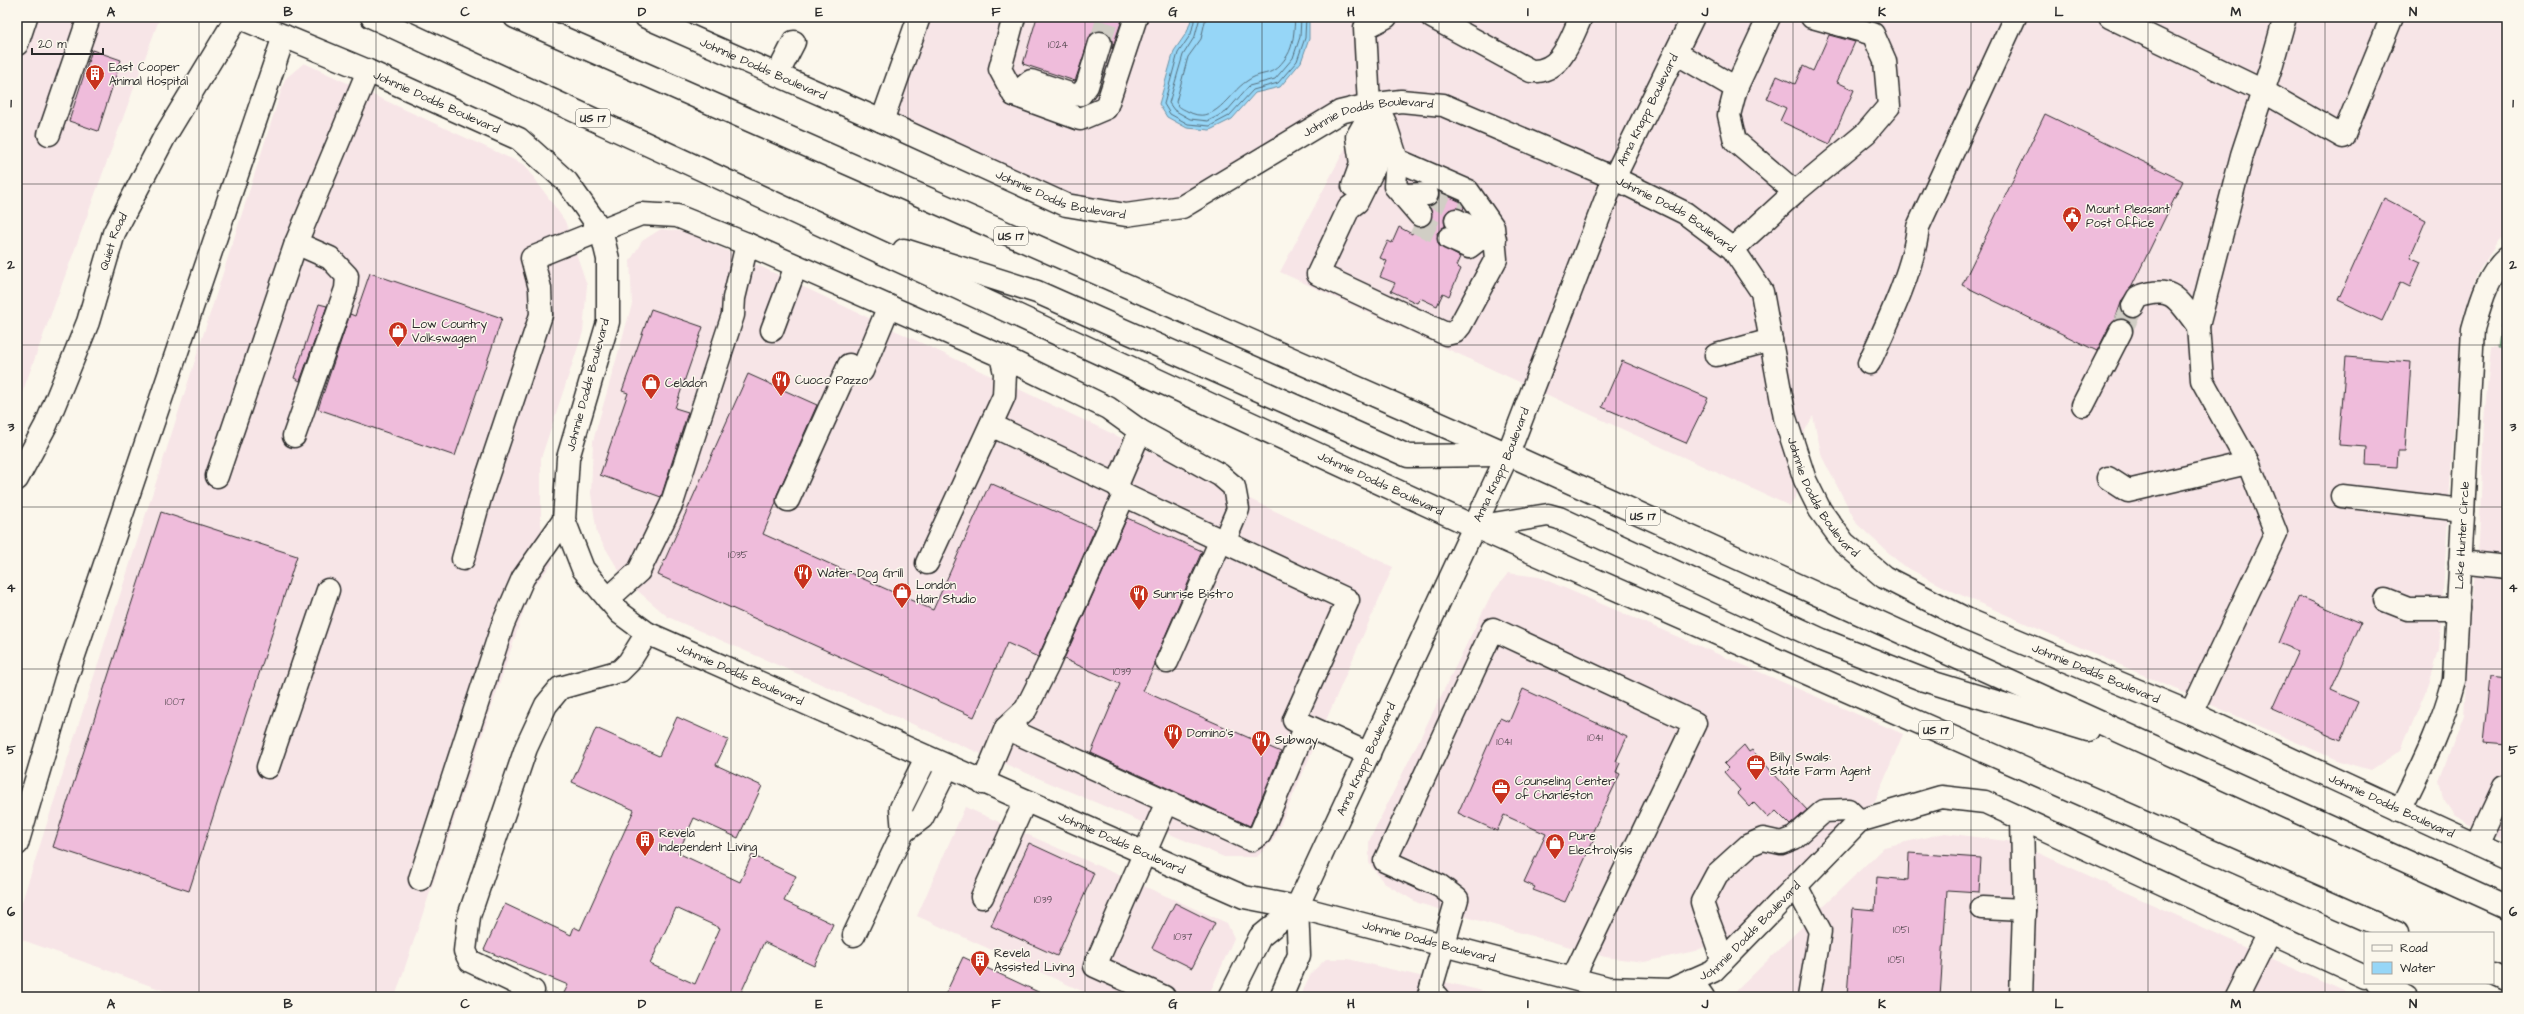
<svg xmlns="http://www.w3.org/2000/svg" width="2524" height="1014" font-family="'Architects Daughter',sans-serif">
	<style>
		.built { fill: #f7e5e7 }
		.green { fill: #a3e6b1; stroke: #67886e }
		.water { fill: #96d6f7; stroke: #6b92a5 }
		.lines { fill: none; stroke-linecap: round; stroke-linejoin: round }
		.shore { stroke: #566f7d; stroke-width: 1 }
		.building { fill: #efbcdb; stroke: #2b2b2b; fill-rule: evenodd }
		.minor-tunnel { stroke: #d1cec5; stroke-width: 22; stroke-dasharray: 22 11; stroke-linecap: butt }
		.minor-casing { stroke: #2b2b2b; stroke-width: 25 }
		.highway-casing { stroke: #2b2b2b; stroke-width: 25 }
		.minor { stroke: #fbf7ec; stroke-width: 22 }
		.highway { stroke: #fbf7ec; stroke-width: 22 }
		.grid { fill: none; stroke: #2b2b2b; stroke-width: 1; stroke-opacity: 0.55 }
		.labels { text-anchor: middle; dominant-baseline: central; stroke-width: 3; stroke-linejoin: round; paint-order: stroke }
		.number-label { font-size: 10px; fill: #5c4f57 }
		.shield { fill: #fbf7ec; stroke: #696865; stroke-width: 1 }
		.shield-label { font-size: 11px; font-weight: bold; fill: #2b2b2b }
		.poi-label { font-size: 12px; fill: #2b2b2b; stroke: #fbf7ec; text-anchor: start }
		.street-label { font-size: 12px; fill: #2b2b2b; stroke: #fbf7ec }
		.neatline { fill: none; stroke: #2b2b2b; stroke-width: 1.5 }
		.grid-label { font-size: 13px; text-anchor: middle; font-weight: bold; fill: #2b2b2b }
	</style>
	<rect width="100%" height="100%" fill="#fbf7ec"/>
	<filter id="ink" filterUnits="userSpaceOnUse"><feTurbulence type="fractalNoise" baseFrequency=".025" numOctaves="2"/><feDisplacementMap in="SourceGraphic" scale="8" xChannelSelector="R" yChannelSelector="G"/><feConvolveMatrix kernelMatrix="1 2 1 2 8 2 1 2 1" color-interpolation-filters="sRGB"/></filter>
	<g filter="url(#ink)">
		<g class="built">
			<polygon points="17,17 160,17 17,407"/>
			<polygon points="919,17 2507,17 2507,236 2499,240 2477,274 2461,322 2439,651 2429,684 2401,750 2371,770 2337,760 1952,591 1902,565 1857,524 1822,457 1813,416 1795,449 1805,480 1790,506 1280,272 1368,105 1182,207 1066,205 882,121"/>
			<polygon points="304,63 525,165 565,221 587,285 583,332 541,458 541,524 552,564 531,589 395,997 182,997 17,938 17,917 285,79"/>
			<polygon points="661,229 688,232 1393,567 1274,839 1257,857 1224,857 951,741 668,617 624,579 597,534 591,494 593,441 632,304 630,261 642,241"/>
			<polygon points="2491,348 2507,349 2507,842 2468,824 2454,815 2443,799 2439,780 2464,715 2471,603 2479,543 2484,421"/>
			<polygon points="1508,573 1539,577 1903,734 1875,801 1827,837 1731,936 1695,951 1644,962 1605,957 1418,903 1384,883 1369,863 1369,841 1491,595"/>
			<polygon points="965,807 1227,923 1234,938 1208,997 1095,997 917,916"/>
			<polygon points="1945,833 2014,842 2357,997 1730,997 1884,847"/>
			<polygon points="1326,959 1348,959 1508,997 1311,997 1302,993 1311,973"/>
		</g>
		<polygon class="green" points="2507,314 2507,349 2498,349 2501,325"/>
		<polygon class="water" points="1192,17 1309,17 1309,39 1301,62 1280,87 1255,93 1232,119 1210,130 1187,128 1167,117 1159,104 1174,51 1187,32"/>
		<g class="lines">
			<g class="shore">
				<polyline points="1195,17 1191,34 1178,53 1164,104 1170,114 1188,124 1210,126 1229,116 1253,90 1278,83 1297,61 1305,38 1306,17"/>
				<polyline points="1200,17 1195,36 1183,55 1169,103 1174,110 1190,119 1208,121 1226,112 1249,86 1275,79 1293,58 1300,37 1301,17"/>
				<path d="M 1206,17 L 1201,39 L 1188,57 L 1176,102 C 1178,107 1183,109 1187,111 C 1215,127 1228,93 1247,81 C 1264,69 1271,80 1287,56 C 1294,45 1294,30 1295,17"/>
			</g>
		</g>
		<g class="building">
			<polygon points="1037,17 1123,17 1112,49 1112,40 1109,34 1098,31 1091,34 1075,81 1023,64"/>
			<polygon points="1829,35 1855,42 1837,82 1854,90 1830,144 1780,121 1786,108 1767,99 1777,76 1795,84 1803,66 1813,71"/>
			<polygon points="92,50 121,60 98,131 69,121"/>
			<polygon points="2045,114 2183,181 2131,288 2122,300 2115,320 2110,325 2097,351 1962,285"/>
			<polygon points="1439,192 1461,202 1464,207 1463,210 1456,208 1449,210 1445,215 1445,226 1437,233 1439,245 1460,257 1456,266 1461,269 1449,296 1443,293 1437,306 1420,298 1417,303 1391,291 1395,283 1380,277 1387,261 1380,258 1388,241 1392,243 1399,227 1412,234 1415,226 1422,227 1428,224 1432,213 1429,206 1438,200"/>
			<polygon points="2384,198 2426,220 2410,257 2421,262 2410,287 2400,282 2382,321 2338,300"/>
			<polygon points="370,273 502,318 455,456 318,409 350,314 355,316"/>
			<polygon points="319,304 327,306 300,381 294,378"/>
			<polygon points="651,309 703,327 675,408 688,412 661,497 600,475 628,393 622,391"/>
			<polygon points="2346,357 2411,362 2405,451 2398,451 2397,467 2366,465 2367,447 2339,445"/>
			<polygon points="1622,361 1708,398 1686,443 1602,407"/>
			<polygon points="748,374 817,405 777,495 776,503 763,534 933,610 990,483 1095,529 1038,657 1007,643 974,717 658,575"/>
			<polygon points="161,512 297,556 189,891 53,847"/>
			<polygon points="1127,518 1202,551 1156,657 1155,664 1143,691 1281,752 1250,826 1091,753 1120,684 1064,659"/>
			<polygon points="2299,596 2361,623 2331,690 2358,702 2341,740 2272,709 2298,651 2279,643"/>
			<polygon points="2490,677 2507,679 2507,745 2483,743"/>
			<polygon points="1523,689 1627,737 1616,761 1620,763 1616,772 1620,774 1592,833 1596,835 1565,902 1533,890 1535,887 1524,882 1546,834 1504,815 1497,831 1458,813 1500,718 1509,722"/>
			<path d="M 677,717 L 728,740 L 716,765 L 762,786 L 738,838 L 694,818 L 678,853 L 740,882 L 752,855 L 796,876 L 784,901 L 833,924 L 814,966 L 764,942 L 739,997 L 562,997 L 568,985 L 484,950 L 505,904 L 571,935 L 574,927 L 580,930 L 634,810 L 572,782 L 596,728 L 659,756 ZM 676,908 L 720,928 L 695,984 L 650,964 Z"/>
			<polygon points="1744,745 1749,752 1752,750 1807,810 1790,825 1776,811 1768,818 1754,803 1750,807 1737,793 1740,790 1724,772 1728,768 1724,764"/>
			<polygon points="1029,843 1094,873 1057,956 991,926"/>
			<polygon points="1909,853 1981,858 1979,892 1947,890 1940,997 1847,997 1853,908 1875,910 1877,877 1908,880"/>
			<polygon points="1175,903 1215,923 1192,968 1152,948"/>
			<polygon points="963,957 1049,997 944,997"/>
		</g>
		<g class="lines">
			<g class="minor-tunnel">
				<polyline points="1100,43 1108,17"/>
				<polyline points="1427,194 1461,210"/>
				<polyline points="1415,222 1449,238"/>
				<polyline points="2121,331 2133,306"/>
			</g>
			<g class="minor-casing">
				<g id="minor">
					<path id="s1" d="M 238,17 L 368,71 L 519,139 L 567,182 L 601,230 L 608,259 L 608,322 L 568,458 L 564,520 L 583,569 L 620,613 L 647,633 L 1244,897 L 1297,907 L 1608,988 L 1670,990 L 1713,971 L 1859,821 L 1941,797 L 1985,802 L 2365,977"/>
					<path id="s2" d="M 646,17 L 882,121 L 1066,205 L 1126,215 L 1182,207 L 1340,112 L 1369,105 L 1401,101 L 1443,105 L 1614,178 L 1685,213 L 1733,249 L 1762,292 L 1785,418 L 1805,480 L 1820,510 L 1844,543 L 1884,577 L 1966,619 L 2191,713 L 2507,859"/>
					<polyline points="1014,17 1000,69 1014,95 1080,119 1106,108 1136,17"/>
					<path d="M 1432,17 L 1531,71 C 1562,73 1570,40 1581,17"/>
					<polyline points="2110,17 2263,91 2343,137 2392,17"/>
					<polyline points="17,44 26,17"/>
					<polyline points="1676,53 1736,88 1729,115 1735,141 1795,192 1733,249"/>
					<polyline points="777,75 794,42"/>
					<polyline points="1736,88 1769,17"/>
					<polyline points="1014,95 1031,81 1073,95 1081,94 1087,86 1100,43"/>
					<polyline points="1376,104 1385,123 1376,144 1375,166 1357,202 1349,208 1318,274 1446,334 1455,332 1460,326 1496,259 1493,227 1468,191 1397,160 1385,123"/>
					<polyline points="1369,105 1365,28 1386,17"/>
					<polyline points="882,121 919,17"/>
					<polyline points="49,134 89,17"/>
					<polyline points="1397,160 1395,186 1420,215"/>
					<polyline points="1353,186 1361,164 1357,137 1376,104"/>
					<polyline points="1795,192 1866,133 1889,106 1885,61 1873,34 1812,17"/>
					<polyline points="1403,195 1427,194"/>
					<polyline points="1456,220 1495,239"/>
					<polyline points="1449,238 1469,247 1486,234"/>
					<path d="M 2133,306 L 2138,297 C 2173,284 2178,300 2198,326"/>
					<polyline points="772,330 796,266"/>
					<polyline points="1716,355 1771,340"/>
					<path d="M 1869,363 C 1887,324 1914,269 1918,227 L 2015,17"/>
					<polyline points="862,371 889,306"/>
					<polyline points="2083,405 2121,331"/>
					<polyline points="991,425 1117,485"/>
					<polyline points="1140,431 1220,475 1234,487 1238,509 1224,542"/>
					<polyline points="294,436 346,289 347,276 330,258 296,243"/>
					<polyline points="217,476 296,243 368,71"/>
					<polyline points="2108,478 2128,491 2247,463"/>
					<path id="s3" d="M 17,479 L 46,425 L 88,322 L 114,233 L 165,136 L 237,17"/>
					<polyline points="1124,495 1348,600 1294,720 1369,754"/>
					<polyline points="2342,496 2463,510"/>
					<polyline points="788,500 849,365"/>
					<polyline points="463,559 480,498 541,315 540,288 532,258 641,214 677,216 747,244 1001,356 1108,408 1140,431 1117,485 1124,495 1047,667 1026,709 1006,728 983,783"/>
					<polyline points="2460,562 2507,567"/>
					<polyline points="927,563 1004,396 1005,373 1001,356"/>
					<polyline points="608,599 639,571 672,503 733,315 734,298 747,244"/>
					<polyline points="2385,600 2408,609 2458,609"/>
					<polyline points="1167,662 1221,540"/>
					<polyline points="2191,713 2276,533 2249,465 2202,380 2198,326 2242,155 2271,67 2285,17"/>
					<polyline points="1006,728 1251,840 1260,834 1306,726"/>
					<polyline points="268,767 328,590"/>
					<path id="s4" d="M 2400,810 C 2421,767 2442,727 2454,680 L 2473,329 C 2480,305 2487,275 2507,258"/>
					<polyline points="903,832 922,818 947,768"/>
					<polyline points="17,844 66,679 284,36"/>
					<polyline points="2477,845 2504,787"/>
					<polyline points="420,879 503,624 523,578 564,520"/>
					<polyline points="1796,886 1820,931 1809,997"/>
					<polyline points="982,897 1025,801"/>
					<polyline points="1982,908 2024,910"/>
					<polyline points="854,935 903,832 901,808 926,758"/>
					<path d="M 1722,962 C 1718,941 1708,923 1702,902 L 1717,874 L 1749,845 L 1763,839 L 1781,843 L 1794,838 L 1824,811 L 1848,810 L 1859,821"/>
					<polyline points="1691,980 1703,997"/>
					<polyline points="2378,983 2408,997"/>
					<polyline points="533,991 470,961 465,951 469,916 526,748 546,705 560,688 620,671 629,662 647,633"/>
					<polyline points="1164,997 1095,966 1167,802"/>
					<path id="s5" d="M 1230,997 L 1260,937 L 1297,907 L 1508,454 L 1614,178 L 1693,17"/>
					<polyline points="1281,997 1299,955 1297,907"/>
					<polyline points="1437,997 1429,995 1457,899 1440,886 1385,861 1493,629 1695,723 1573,978"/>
					<polyline points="2021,997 2024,910 2022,819"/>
					<polyline points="2237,997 2269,933"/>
				</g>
			</g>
			<g class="highway-casing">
				<g id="highway">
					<path id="s6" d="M 372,17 L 1475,527 L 2397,933"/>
					<polyline points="515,17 1508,454 2507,907"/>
					<polyline points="904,250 1037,292 1408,456 1501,455"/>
					<polyline points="1475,527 1548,515 1559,518 1822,640 1924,680 2088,730"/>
					<polyline points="2493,975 2507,982"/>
				</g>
			</g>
			<use href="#minor" class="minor"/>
			<use href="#highway" class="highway"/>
		</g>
	</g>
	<path class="grid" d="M 199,17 L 199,997M 376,17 L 376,997M 553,17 L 553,997M 731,17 L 731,997M 908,17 L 908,997M 1085,17 L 1085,997M 1262,17 L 1262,997M 1439,17 L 1439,997M 1616,17 L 1616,997M 1793,17 L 1793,997M 1971,17 L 1971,997M 2148,17 L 2148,997M 2325,17 L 2325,997M 17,184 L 2507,184M 17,345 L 2507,345M 17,507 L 2507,507M 17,669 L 2507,669M 17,830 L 2507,830"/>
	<defs>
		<g id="building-pin" transform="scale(1)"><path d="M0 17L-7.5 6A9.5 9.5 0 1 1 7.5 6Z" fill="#c8321e" stroke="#fbf7ec"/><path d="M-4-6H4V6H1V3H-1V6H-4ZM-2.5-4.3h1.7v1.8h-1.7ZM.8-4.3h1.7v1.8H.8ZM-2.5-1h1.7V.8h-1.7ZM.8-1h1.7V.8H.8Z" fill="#fff"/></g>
		<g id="civic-pin" transform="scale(1)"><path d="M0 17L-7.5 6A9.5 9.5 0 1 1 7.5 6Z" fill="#c8321e" stroke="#fbf7ec"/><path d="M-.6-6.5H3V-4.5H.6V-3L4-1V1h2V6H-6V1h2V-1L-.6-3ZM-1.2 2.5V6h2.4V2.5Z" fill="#fff"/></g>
		<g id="shop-pin" transform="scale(1)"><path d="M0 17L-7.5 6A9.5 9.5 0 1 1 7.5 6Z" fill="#c8321e" stroke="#fbf7ec"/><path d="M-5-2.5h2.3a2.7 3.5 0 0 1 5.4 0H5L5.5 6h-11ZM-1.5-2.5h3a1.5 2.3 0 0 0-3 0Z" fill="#fff"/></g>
		<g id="restaurant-pin" transform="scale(1)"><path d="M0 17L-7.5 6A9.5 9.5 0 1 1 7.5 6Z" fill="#c8321e" stroke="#fbf7ec"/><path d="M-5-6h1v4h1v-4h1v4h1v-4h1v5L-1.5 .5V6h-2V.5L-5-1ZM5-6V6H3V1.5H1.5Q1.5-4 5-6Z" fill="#fff"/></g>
		<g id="office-pin" transform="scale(1)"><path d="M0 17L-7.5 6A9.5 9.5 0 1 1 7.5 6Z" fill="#c8321e" stroke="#fbf7ec"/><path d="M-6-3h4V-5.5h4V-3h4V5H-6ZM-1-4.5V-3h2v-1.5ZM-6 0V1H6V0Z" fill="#fff"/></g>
	</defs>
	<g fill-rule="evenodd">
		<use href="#building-pin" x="95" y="74"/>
		<use href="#civic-pin" x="2072" y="216"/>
		<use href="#shop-pin" x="398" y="331"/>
		<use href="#restaurant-pin" x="781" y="380"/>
		<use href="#shop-pin" x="651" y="383"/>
		<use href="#restaurant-pin" x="803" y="573"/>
		<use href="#shop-pin" x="902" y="592"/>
		<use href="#restaurant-pin" x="1139" y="594"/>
		<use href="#restaurant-pin" x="1173" y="733"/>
		<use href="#restaurant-pin" x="1261" y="740"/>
		<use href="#office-pin" x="1756" y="764"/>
		<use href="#office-pin" x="1501" y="788"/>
		<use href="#building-pin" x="645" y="840"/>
		<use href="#shop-pin" x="1555" y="843"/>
		<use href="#building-pin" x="980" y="960"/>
	</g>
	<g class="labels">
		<g class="number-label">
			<text x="1058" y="45">1024</text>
			<text x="738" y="555">1035</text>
			<text x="1122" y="672">1039</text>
			<text x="175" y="702">1007</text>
			<text x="1595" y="738">1041</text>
			<text x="1504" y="742">1041</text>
			<text x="1043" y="900">1039</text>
			<text x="1901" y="930">1051</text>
			<text x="1183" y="937">1037</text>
			<text x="1896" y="960">1051</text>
		</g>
		<g class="shield">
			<rect x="576" y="109" width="34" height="18" rx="3"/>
			<rect x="994" y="227" width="34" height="18" rx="3"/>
			<rect x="1626" y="507" width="34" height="18" rx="3"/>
			<rect x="1919" y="721" width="34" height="18" rx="3"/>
		</g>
		<g class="shield-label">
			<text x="593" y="118">US 17</text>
			<text x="1011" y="236">US 17</text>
			<text x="1643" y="516">US 17</text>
			<text x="1936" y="730">US 17</text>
		</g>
		<g class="poi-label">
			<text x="109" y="67">East Cooper<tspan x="109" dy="14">Animal Hospital</tspan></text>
			<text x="2086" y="209">Mount Pleasant<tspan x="2086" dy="14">Post Office</tspan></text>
			<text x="412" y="324">Low Country<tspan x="412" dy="14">Volkswagen</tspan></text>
			<text x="795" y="380">Cuoco Pazzo</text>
			<text x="665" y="383">Celadon</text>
			<text x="817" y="573">Water Dog Grill</text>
			<text x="916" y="585">London<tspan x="916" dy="14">Hair Studio</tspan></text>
			<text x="1153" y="594">Sunrise Bistro</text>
			<text x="1187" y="733">Domino's</text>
			<text x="1275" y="740">Subway</text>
			<text x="1770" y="757">Billy Swails:<tspan x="1770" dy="14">State Farm Agent</tspan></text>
			<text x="1515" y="781">Counseling Center<tspan x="1515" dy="14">of Charleston</tspan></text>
			<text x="659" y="833">Revela<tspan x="659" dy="14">Independent Living</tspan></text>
			<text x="1569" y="836">Pure<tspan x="1569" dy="14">Electrolysis</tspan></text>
			<text x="994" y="953">Revela<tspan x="994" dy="14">Assisted Living</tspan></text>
		</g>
		<g class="street-label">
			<text stroke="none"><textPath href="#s2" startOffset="128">Johnnie Dodds Boulevard</textPath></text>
			<text stroke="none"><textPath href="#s1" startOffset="216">Johnnie Dodds Boulevard</textPath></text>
			<text stroke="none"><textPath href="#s5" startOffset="986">Anna Knapp Boulevard</textPath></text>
			<text stroke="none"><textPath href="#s2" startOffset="788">Johnnie Dodds Boulevard</textPath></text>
			<text stroke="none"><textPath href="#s2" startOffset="452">Johnnie Dodds Boulevard</textPath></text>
			<text stroke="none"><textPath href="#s2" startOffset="1124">Johnnie Dodds Boulevard</textPath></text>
			<text stroke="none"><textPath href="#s3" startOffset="257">Quiet Road</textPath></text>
			<text transform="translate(588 385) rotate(-75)">Johnnie Dodds Boulevard</text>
			<text stroke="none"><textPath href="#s5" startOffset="602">Anna Knapp Boulevard</textPath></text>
			<text stroke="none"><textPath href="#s6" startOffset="1111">Johnnie Dodds Boulevard</textPath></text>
			<text stroke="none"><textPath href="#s2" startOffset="1460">Johnnie Dodds Boulevard</textPath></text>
			<text stroke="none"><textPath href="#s4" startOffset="286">Lake Hunter Circle</textPath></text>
			<text stroke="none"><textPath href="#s2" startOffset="1796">Johnnie Dodds Boulevard</textPath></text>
			<text stroke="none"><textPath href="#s1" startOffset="972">Johnnie Dodds Boulevard</textPath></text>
			<text stroke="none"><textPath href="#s5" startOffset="278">Anna Knapp Boulevard</textPath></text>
			<text stroke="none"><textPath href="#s2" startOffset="2120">Johnnie Dodds Boulevard</textPath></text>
			<text stroke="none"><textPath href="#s1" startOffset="1389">Johnnie Dodds Boulevard</textPath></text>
			<text stroke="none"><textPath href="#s1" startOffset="2061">Johnnie Dodds Boulevard</textPath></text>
			<text stroke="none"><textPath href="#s1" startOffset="1713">Johnnie Dodds Boulevard</textPath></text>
		</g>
	</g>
	<rect width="2524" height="1014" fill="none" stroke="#fbf7ec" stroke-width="44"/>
	<rect x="2364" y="932" width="130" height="52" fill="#fbf7ec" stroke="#a8a59f"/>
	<rect x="2372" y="945" width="20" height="6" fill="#fbf7ec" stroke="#a8a59f"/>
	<text x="2400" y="952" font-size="12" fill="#2b2b2b">Road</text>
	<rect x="2372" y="962" width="20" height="12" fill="#96d6f7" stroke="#a8a59f"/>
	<text x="2400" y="972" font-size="12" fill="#2b2b2b">Water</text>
	<path d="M32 48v6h71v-6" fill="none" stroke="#2b2b2b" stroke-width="2"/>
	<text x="38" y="48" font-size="12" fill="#2b2b2b" stroke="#fbf7ec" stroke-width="3" paint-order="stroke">20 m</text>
	<rect x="22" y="22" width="2480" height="970" class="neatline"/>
	<g class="grid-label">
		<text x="111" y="16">A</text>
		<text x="288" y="16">B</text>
		<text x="465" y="16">C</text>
		<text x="642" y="16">D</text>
		<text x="819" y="16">E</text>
		<text x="996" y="16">F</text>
		<text x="1173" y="16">G</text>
		<text x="1351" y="16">H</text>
		<text x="1528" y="16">I</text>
		<text x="1705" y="16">J</text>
		<text x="1882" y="16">K</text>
		<text x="2059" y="16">L</text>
		<text x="2236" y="16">M</text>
		<text x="2413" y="16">N</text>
		<text x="11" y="107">1</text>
		<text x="2513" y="107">1</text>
		<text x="11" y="269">2</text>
		<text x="2513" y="269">2</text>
		<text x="11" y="431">3</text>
		<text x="2513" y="431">3</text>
		<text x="11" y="592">4</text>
		<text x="2513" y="592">4</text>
		<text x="11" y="754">5</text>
		<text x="2513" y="754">5</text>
		<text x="11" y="916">6</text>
		<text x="2513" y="916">6</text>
		<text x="111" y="1008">A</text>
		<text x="288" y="1008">B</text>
		<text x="465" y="1008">C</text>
		<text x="642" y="1008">D</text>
		<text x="819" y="1008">E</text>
		<text x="996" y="1008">F</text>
		<text x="1173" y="1008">G</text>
		<text x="1351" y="1008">H</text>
		<text x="1528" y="1008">I</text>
		<text x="1705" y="1008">J</text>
		<text x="1882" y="1008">K</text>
		<text x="2059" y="1008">L</text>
		<text x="2236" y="1008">M</text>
		<text x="2413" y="1008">N</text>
	</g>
</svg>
